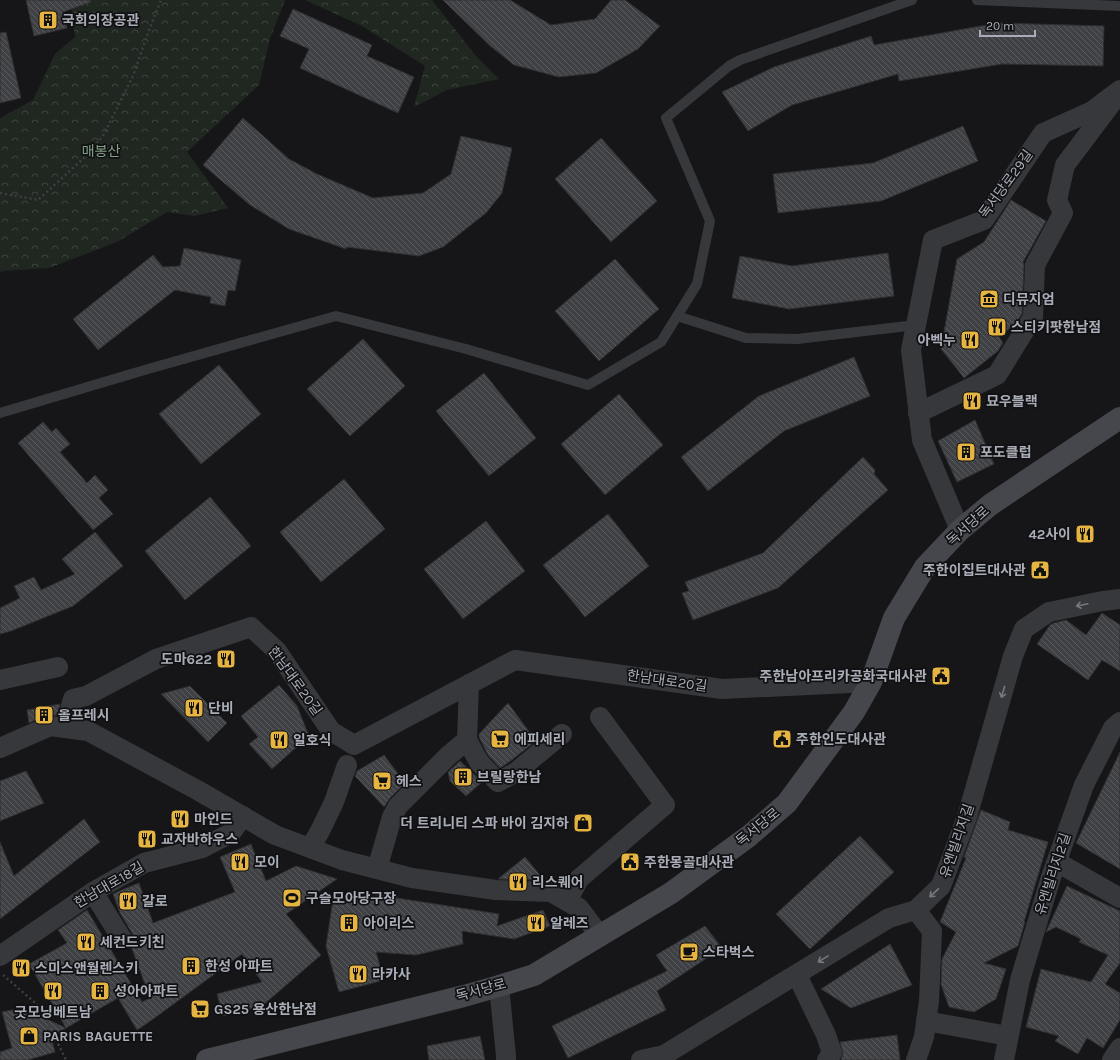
<svg xmlns="http://www.w3.org/2000/svg" width="1120" height="1060" font-family="Karla,'Noto Sans KR',sans-serif">
	<style>
		.forest { fill: url(#forest-crowns) }
		.building { fill: url(#building-back-hatch); stroke: #303033 }
		.lines { fill: none; stroke-linecap: round; stroke-linejoin: round }
		.path { stroke: #3d3f43; stroke-width: 2.5; stroke-dasharray: 2 3; stroke-linecap: butt }
		.lane { stroke: #37383c; stroke-width: 10 }
		.street { stroke: #37383c; stroke-width: 20 }
		.secondary { stroke: #45474c; stroke-width: 22 }
		.oneway { stroke: #767880 }
		.labels { text-anchor: middle; dominant-baseline: central; stroke-width: 3.5; stroke-linejoin: round; paint-order: stroke }
		.poi-label { font-size: 14px; font-weight: bold; fill: #a9adb7; stroke: #111113; text-anchor: start }
		.park-label { font-size: 14px; fill: #81a084; stroke: #111113 }
		.street-label { font-size: 14px; fill: #a9adb7; stroke: #111113 }
	</style>
	<defs>
		<pattern id="forest-crowns" width="20" height="18" patternUnits="userSpaceOnUse"><rect width="20" height="18" fill="#202721"/><path d="M2 6a3 3 0 1 1 6 0M12 15a3 3 0 1 1 6 0" fill="none" stroke="#3e443f"/></pattern>
		<pattern id="building-back-hatch" width="6" height="6" patternUnits="userSpaceOnUse"><rect width="6" height="6" fill="#404145"/><path d="M-1 5l2 2M0 0l6 6M5-1l2 2" fill="none" stroke="#595a5e"/></pattern>
	</defs>
	<rect width="100%" height="100%" fill="#161618"/>
	<g class="forest">
		<polygon points="71,0 285,0 270,39 259,85 187,152 228,208 194,216 167,212 117,242 49,268 3,271 0,273 0,118 33,100 55,54 75,37"/>
		<polygon points="305,0 432,0 476,56 499,79 447,90 414,107 425,66 362,26"/>
	</g>
	<g class="building">
		<polygon points="26,0 90,0 91,2 63,12 67,28 34,36"/>
		<polygon points="443,0 510,0 551,25 595,19 611,0 625,0 660,26 638,49 596,73 559,77 514,65 489,45"/>
		<polygon points="293,9 372,45 367,56 414,77 398,113 300,68 309,49 280,36"/>
		<polygon points="998,23 1104,26 1103,66 1002,64 899,81 898,74 792,105 748,131 722,92 774,67 871,36 874,45"/>
		<polygon points="6,32 21,98 0,103 0,33"/>
		<polygon points="243,118 289,159 317,174 373,198 423,193 451,174 461,136 512,148 502,193 486,213 443,247 419,256 347,247 346,249 289,229 250,205 203,165"/>
		<polygon points="963,126 978,161 881,201 778,213 773,174 873,163"/>
		<polygon points="601,138 657,201 611,242 555,179"/>
		<polygon points="1011,200 1046,221 1023,262 1024,264 1022,314 1015,324 999,337 1003,343 998,351 964,378 941,349 957,259 984,242"/>
		<polygon points="184,248 241,260 235,291 228,290 225,306 210,303 211,297 175,290 98,350 73,319 153,255 163,267 180,266"/>
		<polygon points="888,253 894,296 789,309 732,298 740,256 792,266"/>
		<polygon points="615,259 659,309 599,361 555,311"/>
		<polygon points="363,339 405,386 350,436 307,389"/>
		<polygon points="854,357 870,396 784,431 708,491 681,457 759,396"/>
		<polygon points="219,365 261,414 201,464 159,414"/>
		<polygon points="484,373 536,438 489,476 436,411"/>
		<polygon points="619,394 663,445 605,495 561,444"/>
		<polygon points="975,420 994,464 957,482 938,441"/>
		<polygon points="43,422 52,432 56,428 70,444 60,452 87,483 95,475 108,490 99,498 113,514 93,530 18,443"/>
		<polygon points="863,457 875,470 874,474 888,490 778,588 693,620 682,593 689,591 685,582 763,553"/>
		<polygon points="344,479 385,529 321,582 280,532"/>
		<polygon points="210,497 251,546 185,600 145,551"/>
		<polygon points="608,514 649,566 585,617 543,565"/>
		<polygon points="486,521 525,571 463,619 424,569"/>
		<polygon points="95,532 123,566 73,606 11,631 0,634 0,608 20,598 14,586 34,577 41,590 75,574 62,559"/>
		<polygon points="1102,613 1120,625 1120,671 1102,660 1088,680 1037,644 1050,625 1054,623 1066,620 1086,635"/>
		<polygon points="279,685 297,706 309,736 272,769 249,744 258,737 241,716"/>
		<polygon points="190,686 227,723 208,742 161,694"/>
		<polygon points="508,703 536,741 509,762 500,768 488,755 479,737 479,734"/>
		<polygon points="60,704 57,715 46,715 29,723 27,710"/>
		<polygon points="1120,752 1120,869 1076,843"/>
		<polygon points="384,755 405,783 390,798 384,807 355,776 357,771"/>
		<polygon points="460,761 482,782 466,796 450,781 448,772"/>
		<polygon points="26,771 44,803 0,821 0,781"/>
		<polygon points="981,810 1010,822 1008,830 1048,842 1024,922 1025,922 1018,946 984,963 1006,969 996,999 974,1012 949,1007 941,984 942,959 956,932 940,922 966,858 964,857"/>
		<polygon points="84,819 100,842 0,919 0,842 14,876"/>
		<polygon points="860,836 894,872 810,949 776,914"/>
		<polygon points="251,844 266,881 296,866 337,879 286,914 321,955 262,1006 223,1016 217,994 262,982 242,954 149,1022 137,1030 118,998 66,1028 29,964 67,943 58,930 87,910 142,1002 150,998 131,946 133,939 132,933 120,913 113,894 119,891 139,883 153,923 235,892 220,857"/>
		<polygon points="525,857 544,880 498,879"/>
		<polygon points="1067,886 1120,911 1120,963 1105,984 1120,993 1120,1020 1103,1048 1087,1038 1078,1054 1055,1041 1059,1036 1026,1027 1041,969 1091,982 1108,955 1079,942 1081,939 1056,927 1046,932"/>
		<polygon points="334,893 376,900 377,894 397,896 397,898 499,914 497,926 543,910 550,926 514,939 462,931 463,944 416,955 376,952 384,980 339,992 326,946"/>
		<polygon points="705,926 722,948 657,991 666,1010 568,1058 552,1026 667,971 656,955"/>
		<polygon points="890,944 912,985 851,1008 821,989"/>
		<polygon points="22,1008 66,1028 51,1037 55,1052 28,1060 0,1060 0,1052 12,1048 2,1012"/>
		<polygon points="897,1035 900,1060 841,1060 843,1054 840,1042"/>
		<polygon points="480,1036 485,1060 429,1060 427,1046"/>
	</g>
	<g class="lines">
		<g class="path">
			<polyline points="0,193 38,200 84,158 103,136 133,76 149,30 161,0"/>
			<polyline points="3,975 40,1007 66,1060"/>
		</g>
		<g class="lane">
			<polyline points="977,0 1120,6"/>
			<polyline points="677,316 746,338 797,339 916,325"/>
			<polyline points="0,413 148,369 336,316 466,349 588,385 661,342 697,284 710,221 666,118 729,66 740,60 912,0"/>
		</g>
		<g class="street">
			<polyline points="918,413 997,375 1033,317 1035,265 1063,213 1057,200 1065,165 1111,104"/>
			<polyline points="960,530 922,440 911,350 933,240 984,220 1043,133 1092,111 1120,90"/>
			<polyline points="0,680 58,667"/>
			<polyline points="65,728 73,699 86,696 156,659 251,627 277,651 331,731 354,745 515,660 722,689 871,682"/>
			<polyline points="467,740 479,762 498,782 516,772 562,734"/>
			<polyline points="0,748 50,726 88,731 199,791 275,835 342,860 412,878 496,890 551,892 579,908 600,936"/>
			<polyline points="310,848 320,831 334,802 347,765"/>
			<polyline points="1057,862 1120,898"/>
			<polyline points="377,869 392,817 398,806 448,756 467,740 469,684"/>
			<polyline points="93,892 122,939"/>
			<polyline points="567,901 579,879 665,805 600,717"/>
			<polyline points="0,956 93,892 144,863 202,848 231,833 243,816"/>
			<polyline points="797,975 826,1035 832,1053 827,1060"/>
			<polyline points="499,986 506,1056 506,1060"/>
			<polyline points="926,1021 1008,1036"/>
			<polyline points="641,1060 664,1055 889,918 916,910 941,886 967,817 1013,656 1024,629 1049,612 1103,601 1120,599"/>
			<polyline points="916,1060 924,1037 929,1001 932,931 916,910"/>
			<polyline points="1004,1060 1020,980 1051,877 1084,785 1113,728 1120,722"/>
			<polyline points="1112,1060 1120,1048"/>
		</g>
		<polyline class="secondary" points="207,1060 464,996 499,986 534,975 671,893 749,836 787,803 854,712 871,682 894,618 925,567 960,530 990,505 1120,418"/>
	</g>
	<defs><path id="oneway-shaft" d="M-6 0H5M1.5-3L5.5 0L1.5 3" fill="none" stroke-width="1.6" stroke-linecap="round" stroke-linejoin="round"/></defs>
	<g class="oneway">
		<use href="#oneway-shaft" transform="translate(1082 605) rotate(168)"/>
		<use href="#oneway-shaft" transform="translate(1003 692) rotate(106)"/>
		<use href="#oneway-shaft" transform="translate(934 893) rotate(137)"/>
		<use href="#oneway-shaft" transform="translate(823 959) rotate(149)"/>
	</g>
	<defs>
		<g id="building-square" transform="scale(1)"><rect x="-9" y="-9" width="18" height="18" rx="4" fill="#e5b441" stroke="#111113"/><path d="M-4-6H4V6H1V3H-1V6H-4ZM-2.5-4.3h1.7v1.8h-1.7ZM.8-4.3h1.7v1.8H.8ZM-2.5-1h1.7V.8h-1.7ZM.8-1h1.7V.8H.8Z" fill="#111"/></g>
		<g id="museum-square" transform="scale(1)"><rect x="-9" y="-9" width="18" height="18" rx="4" fill="#e5b441" stroke="#111113"/><path d="M0-6L6-3V-2H-6V-3ZM-5-1h2V3h-2ZM-1-1h2V3h-2ZM3-1h2V3H3ZM-6 4H6V6H-6Z" fill="#111"/></g>
		<g id="restaurant-square" transform="scale(1)"><rect x="-9" y="-9" width="18" height="18" rx="4" fill="#e5b441" stroke="#111113"/><path d="M-5-6h1v4h1v-4h1v4h1v-4h1v5L-1.5 .5V6h-2V.5L-5-1ZM5-6V6H3V1.5H1.5Q1.5-4 5-6Z" fill="#111"/></g>
		<g id="civic-square" transform="scale(1)"><rect x="-9" y="-9" width="18" height="18" rx="4" fill="#e5b441" stroke="#111113"/><path d="M-.6-6.5H3V-4.5H.6V-3L4-1V1h2V6H-6V1h2V-1L-.6-3ZM-1.2 2.5V6h2.4V2.5Z" fill="#111"/></g>
		<g id="supermarket-square" transform="scale(1)"><rect x="-9" y="-9" width="18" height="18" rx="4" fill="#e5b441" stroke="#111113"/><path d="M-6-5.5h2.5l.6 2H6L4.5 2H-2.5L-4.4-4H-6ZM-1.5 3.2a1.3 1.3 0 1 0 .1 0ZM3 3.2a1.3 1.3 0 1 0 .1 0Z" fill="#111"/></g>
		<g id="shop-square" transform="scale(1)"><rect x="-9" y="-9" width="18" height="18" rx="4" fill="#e5b441" stroke="#111113"/><path d="M-5-2.5h2.3a2.7 3.5 0 0 1 5.4 0H5L5.5 6h-11ZM-1.5-2.5h3a1.5 2.3 0 0 0-3 0Z" fill="#111"/></g>
		<g id="stadium-square" transform="scale(1)"><rect x="-9" y="-9" width="18" height="18" rx="4" fill="#e5b441" stroke="#111113"/><path d="M0-5a6.5 5 0 1 0 0 10a6.5 5 0 1 0 0-10ZM-3.5-1.8h7v3.6h-7Z" fill="#111"/></g>
		<g id="cafe-square" transform="scale(1)"><rect x="-9" y="-9" width="18" height="18" rx="4" fill="#e5b441" stroke="#111113"/><path d="M-5.5-4.5H6V0H3Q3 3.5 0 3.5H-2.5Q-5.5 3.5-5.5 0ZM3-3.2v2h1.7v-2ZM-6 4.5H4V6H-6Z" fill="#111"/></g>
	</defs>
	<g fill-rule="evenodd">
		<use href="#building-square" x="48" y="20"/>
		<use href="#museum-square" x="989" y="299"/>
		<use href="#restaurant-square" x="997" y="327"/>
		<use href="#restaurant-square" x="970" y="340"/>
		<use href="#restaurant-square" x="972" y="401"/>
		<use href="#building-square" x="966" y="452"/>
		<use href="#restaurant-square" x="1085" y="534"/>
		<use href="#civic-square" x="1040" y="570"/>
		<use href="#restaurant-square" x="226" y="659"/>
		<use href="#civic-square" x="941" y="676"/>
		<use href="#restaurant-square" x="194" y="708"/>
		<use href="#building-square" x="44" y="715"/>
		<use href="#supermarket-square" x="500" y="739"/>
		<use href="#civic-square" x="782" y="739"/>
		<use href="#restaurant-square" x="279" y="740"/>
		<use href="#building-square" x="463" y="777"/>
		<use href="#supermarket-square" x="382" y="781"/>
		<use href="#restaurant-square" x="180" y="819"/>
		<use href="#shop-square" x="583" y="823"/>
		<use href="#restaurant-square" x="147" y="839"/>
		<use href="#restaurant-square" x="240" y="862"/>
		<use href="#civic-square" x="630" y="862"/>
		<use href="#restaurant-square" x="518" y="882"/>
		<use href="#stadium-square" x="292" y="898"/>
		<use href="#restaurant-square" x="128" y="901"/>
		<use href="#building-square" x="349" y="923"/>
		<use href="#restaurant-square" x="536" y="923"/>
		<use href="#restaurant-square" x="86" y="942"/>
		<use href="#cafe-square" x="689" y="952"/>
		<use href="#building-square" x="191" y="966"/>
		<use href="#restaurant-square" x="21" y="968"/>
		<use href="#restaurant-square" x="358" y="974"/>
		<use href="#restaurant-square" x="53" y="991"/>
		<use href="#building-square" x="100" y="991"/>
		<use href="#supermarket-square" x="200" y="1009"/>
		<use href="#shop-square" x="29" y="1036"/>
	</g>
	<g class="labels">
		<g class="poi-label">
			<text x="62" y="20">국회의장공관</text>
			<text x="1003" y="299">디뮤지엄</text>
			<text x="1011" y="327">스티키팟한남점</text>
			<text x="956" y="340" text-anchor="end">아벡누</text>
			<text x="986" y="401">묘우블랙</text>
			<text x="980" y="452">포도클럽</text>
			<text x="1071" y="534" text-anchor="end">42사이</text>
			<text x="1026" y="570" text-anchor="end">주한이집트대사관</text>
			<text x="212" y="659" text-anchor="end">도마622</text>
			<text x="927" y="676" text-anchor="end">주한남아프리카공화국대사관</text>
			<text x="208" y="708">단비</text>
			<text x="58" y="715">올프레시</text>
			<text x="514" y="739">에피세리</text>
			<text x="796" y="739">주한인도대사관</text>
			<text x="293" y="740">일호식</text>
			<text x="477" y="777">브릴랑한남</text>
			<text x="396" y="781">헤스</text>
			<text x="194" y="819">마인드</text>
			<text x="569" y="823" text-anchor="end">더 트리니티 스파 바이 김지하</text>
			<text x="161" y="839">교자바하우스</text>
			<text x="254" y="862">모이</text>
			<text x="644" y="862">주한몽골대사관</text>
			<text x="532" y="882">리스퀘어</text>
			<text x="306" y="898">구슬모아당구장</text>
			<text x="142" y="901">갈로</text>
			<text x="363" y="923">아이리스</text>
			<text x="550" y="923">알레즈</text>
			<text x="100" y="942">세컨드키친</text>
			<text x="703" y="952">스타벅스</text>
			<text x="205" y="966">한성 아파트</text>
			<text x="35" y="968">스미스앤월렌스키</text>
			<text x="372" y="974">라카사</text>
			<text x="114" y="991">성아아파트</text>
			<text x="214" y="1009">GS25 용산한남점</text>
			<text x="53" y="1012" text-anchor="middle">굿모닝베트남</text>
			<text x="43" y="1036">PARIS BAGUETTE</text>
		</g>
		<g class="park-label">
			<text x="101" y="151">매봉산</text>
		</g>
		<g class="street-label">
			<text transform="translate(1006 184) rotate(-54)">독서당로29길</text>
			<text transform="translate(968 526) rotate(-42)">독서당로</text>
			<text transform="translate(295 681) rotate(54)">한남대로20길</text>
			<text transform="translate(667 681) rotate(8)">한남대로20길</text>
			<text transform="translate(758 827) rotate(-39)">독서당로</text>
			<text transform="translate(957 841) rotate(-71)">유엔빌리지길</text>
			<text transform="translate(1053 874) rotate(-72)">유엔빌리지2길</text>
			<text transform="translate(109 885) rotate(-30)">한남대로18길</text>
			<text transform="translate(481 990) rotate(-15)">독서당로</text>
		</g>
	</g>
	<path d="M980 30v6h55v-6" fill="none" stroke="#a9adb7" stroke-width="2"/>
	<text x="986" y="30" font-size="12" fill="#a9adb7" stroke="#111113" stroke-width="3" paint-order="stroke">20 m</text>
</svg>
